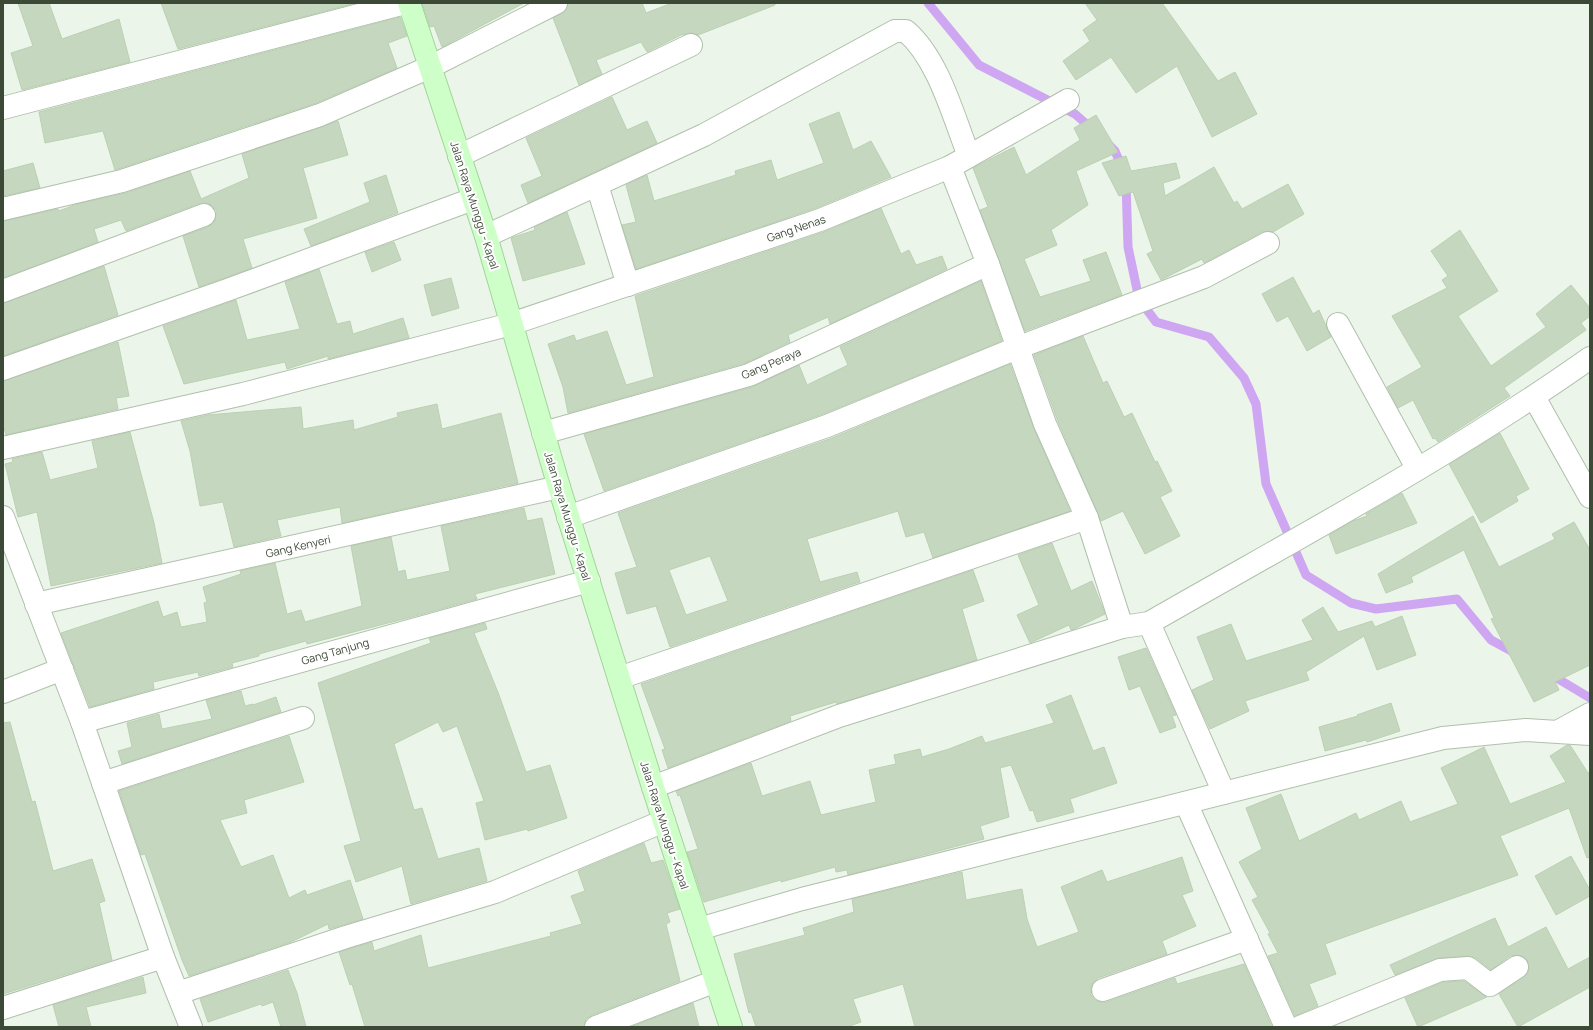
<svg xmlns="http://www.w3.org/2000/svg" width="1593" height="1030" font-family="Manrope,sans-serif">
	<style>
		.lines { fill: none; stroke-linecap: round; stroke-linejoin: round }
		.stream { stroke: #cfa6f1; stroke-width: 9 }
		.building { fill: #c5d7bf; stroke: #bad1b2; fill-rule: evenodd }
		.street-casing { stroke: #b0c0ac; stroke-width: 24 }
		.secondary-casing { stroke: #a0d599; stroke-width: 24 }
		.street { stroke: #fff; stroke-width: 22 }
		.secondary { stroke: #cfffc9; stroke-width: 22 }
		.labels { text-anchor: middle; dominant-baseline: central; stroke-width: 4; stroke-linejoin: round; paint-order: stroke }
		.street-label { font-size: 11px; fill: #3c4937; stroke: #fff }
	</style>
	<rect width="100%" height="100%" fill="#ebf5e9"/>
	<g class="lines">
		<g class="stream">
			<polyline points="928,3 979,65 1075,114 1092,129"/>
			<polyline points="1109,145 1115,151 1123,170"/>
			<polyline points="1126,182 1128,247 1139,299 1156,322 1209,337 1244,378 1256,404 1266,484 1306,575 1351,603 1376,609 1457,599 1491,640 1517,654"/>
			<polyline points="1550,674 1590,698"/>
		</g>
	</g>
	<g class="building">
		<polygon points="18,3 49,3 62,39 119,19 130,62 22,90 11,53 33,46"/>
		<polygon points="161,3 356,3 178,49"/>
		<polygon points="422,3 524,3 442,47 434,26 430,27"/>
		<polygon points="568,3 642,3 646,13 672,3 775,3 775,5 698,35 692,33 681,35 647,52 641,42 596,60 602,74 579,85 553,18 566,10"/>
		<polygon points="1085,3 1162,3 1218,81 1235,72 1257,114 1212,137 1177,66 1136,93 1111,57 1076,80 1063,61 1090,41 1083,30 1097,20"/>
		<polygon points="400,17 407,36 388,43 397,68 316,103 115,170 103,131 45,143 39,112"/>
		<polygon points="612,97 627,130 647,121 657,143 528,203 521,185 542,176 526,138"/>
		<polygon points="839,112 853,150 871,141 891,177 816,208 636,269 622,225 636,222 626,185 647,175 654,201 736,175 735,171 771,160 777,180 824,163 809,124"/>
		<polygon points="1096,115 1118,152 1076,171 1088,205 1051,230 1057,245 1024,259 1040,297 1091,281 1083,260 1106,252 1122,295 1025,331 980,210 988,207 973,168 1014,147 1026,175 1080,140 1074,128"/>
		<polygon points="338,121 348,155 303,168 317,218 243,239 252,268 199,287 183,236 208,227 214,223 216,217 216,210 212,205 206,203 200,203 126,231 121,220 94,229 98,242 3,278 3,221 58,209 59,211 77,204 126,193 190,171 201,199 249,178 242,154"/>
		<polygon points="1126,156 1131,171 1176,163 1180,178 1163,183 1165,196 1214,167 1234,203 1237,201 1242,209 1288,184 1304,214 1273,232 1262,232 1204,263 1202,259 1161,280 1147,254 1153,251 1133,192 1119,196 1102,163"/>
		<polygon points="33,163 40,188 3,196 3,171"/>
		<polygon points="386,175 398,213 311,246 304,229 370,202 364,183"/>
		<polygon points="881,208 901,254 909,250 916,265 942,256 947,269 830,324 828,317 788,335 790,342 745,363 568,413 563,387 548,344 574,335 576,341 607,331 626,385 654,377 635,296 824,232"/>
		<polygon points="567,212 585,264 523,281 511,238 535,230 534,227"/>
		<polygon points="1460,230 1498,291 1458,316 1491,366 1546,327 1536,314 1571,285 1590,308 1590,316 1581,323 1586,330 1504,388 1510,396 1438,442 1435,438 1433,439 1413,400 1398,408 1387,387 1422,367 1392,316 1447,288 1442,280 1448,276 1431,251"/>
		<polygon points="394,242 401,260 372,272 365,252"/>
		<polygon points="104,266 118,315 3,356 3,303"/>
		<polygon points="319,269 337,324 350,321 353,334 403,318 409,338 328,359 328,356 287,369 285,362 184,384 163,326 236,300 247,340 300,329 285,282"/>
		<polygon points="1293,277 1313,314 1319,310 1331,337 1307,351 1288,316 1277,322 1262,294"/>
		<polygon points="451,278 459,308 432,316 424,285"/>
		<polygon points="981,281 1002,341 823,414 604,491 584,434 752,387 799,365 807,385 848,365 840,347"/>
		<polygon points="1083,336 1103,383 1107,381 1124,417 1132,413 1155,462 1157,461 1172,491 1160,497 1180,536 1145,554 1123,511 1101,521 1057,419 1034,355"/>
		<polygon points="118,342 129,396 116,398 118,409 6,435 3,424 3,381"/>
		<path d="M 1010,364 L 1034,429 L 1070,511 L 933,558 L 924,532 L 906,537 L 898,511 L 807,539 L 820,582 L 857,572 L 860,582 L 670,647 L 656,606 L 627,614 L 615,573 L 637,567 L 618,513 L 832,438 ZM 710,556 L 728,601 L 686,615 L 669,570 Z"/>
		<polygon points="437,404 442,429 501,413 518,483 342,523 340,507 277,520 281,536 234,547 223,502 200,506 190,451 181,421 208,415 301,407 303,429 353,420 354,430 398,417 397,413"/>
		<polygon points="130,432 154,523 162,563 51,586 37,512 18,517 5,464 13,462 12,459 42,452 50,480 98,468 92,441"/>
		<polygon points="1500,433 1529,489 1516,496 1518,501 1481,523 1449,464"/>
		<polygon points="1402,493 1417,523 1336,554 1329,535 1353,521 1367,516 1366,514"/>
		<polygon points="524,508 527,521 542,518 555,574 475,594 477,599 419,615 307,644 306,641 259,654 259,656 232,663 233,667 199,676 198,672 153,682 154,689 90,707 61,633 158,601 163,617 177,612 181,627 207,622 204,603 207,602 203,587 241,574 240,571 275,563 287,614 301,610 305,622 362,606 351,546 391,537 398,572 405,570 407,580 450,571 441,526"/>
		<polygon points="1473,516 1499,567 1555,539 1552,534 1574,522 1590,550 1590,665 1555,682 1559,690 1534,702 1491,619 1494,618 1464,550 1411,577 1413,582 1386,593 1378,574"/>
		<polygon points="1052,543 1071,591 1092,581 1105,614 1072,630 1071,630 1069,625 1030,643 1017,615 1039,605 1018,555"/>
		<polygon points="973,570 984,601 962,609 977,660 837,704 836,702 790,716 791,721 668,768 662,750 665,749 641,684"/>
		<polygon points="1323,607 1338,632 1372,621 1375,627 1402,616 1416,655 1377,670 1364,636 1306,672 1309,680 1245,701 1249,711 1210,729 1192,690 1214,680 1197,637 1231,624 1246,661 1313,640 1302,620"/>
		<polygon points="485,623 487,629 474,633 499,695 526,772 550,765 567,818 528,831 527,829 485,840 476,803 484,801 457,726 443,732 438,722 394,744 414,810 422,808 438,859 479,848 487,881 411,904 402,866 356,882 344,846 361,841 318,683 431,643 429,638"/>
		<polygon points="1146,648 1176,715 1172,716 1176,727 1160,733 1140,686 1129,690 1118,657"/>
		<polygon points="241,691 245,706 253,704 253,705 276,697 281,712 122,764 118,751 132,747 127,723 159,714 162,729 212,719 206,700"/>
		<polygon points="1071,695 1093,751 1104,747 1117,783 1070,799 1074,812 1037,822 1033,810 1030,811 1011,765 1000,768 1009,817 980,826 984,839 848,875 847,870 836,872 835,867 781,882 781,880 704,902 687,852 698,849 680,795 678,796 676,791 751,763 762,796 810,781 821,815 876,802 869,770 896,764 894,755 920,749 922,757 949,749 982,736 985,743 1054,723 1046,705"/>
		<polygon points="1391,703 1400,731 1367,742 1366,740 1325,751 1319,727 1358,716 1357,715"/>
		<polygon points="10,722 32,802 35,801 53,871 92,859 105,901 99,903 112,960 3,994 3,723"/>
		<polygon points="289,736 304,782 244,800 247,813 220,820 241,867 273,855 289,898 305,890 307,895 350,880 363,919 329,929 328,924 291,942 189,976 182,960 145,854 141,855 119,791"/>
		<polygon points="1567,745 1570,745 1588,773 1590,772 1590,857 1587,858 1569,808 1500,836 1518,875 1325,944 1336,974 1309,984 1318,1006 1295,1016 1268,956 1278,953 1268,934 1270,933 1252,900 1258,897 1239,862 1262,849 1246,808 1281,794 1299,841 1356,813 1359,820 1401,801 1410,822 1458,804 1441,768 1484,747 1510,804 1566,782 1550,756"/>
		<polygon points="644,843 651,863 663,860 680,909 667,913 670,922 666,924 680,981 592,1015 586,1019 584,1027 365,1027 352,984 350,985 339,952 372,942 374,951 421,935 428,968 551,936 550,933 582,924 571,896 585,891 578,871"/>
		<polygon points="1571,856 1590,890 1590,896 1556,915 1535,876"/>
		<polygon points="1182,857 1193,891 1182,895 1196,926 1162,941 1167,954 1098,978 1093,982 1091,987 1091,995 1095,1000 1100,1002 1107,1002 1175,978 1177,984 1244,964 1272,1027 915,1027 903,984 853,999 861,1022 847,1027 756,1027 751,1012 749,1013 734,954 805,935 803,928 854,912 852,899 962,872 966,900 1022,889 1027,919 1037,947 1079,932 1061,887 1102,870 1107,882"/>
		<polygon points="1495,918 1508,947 1546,927 1568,969 1590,957 1590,987 1518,1027 1499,994 1528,973 1529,966 1527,960 1522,956 1516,955 1510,956 1491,970 1476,958 1468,956 1439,958 1395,975 1390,965"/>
		<polygon points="288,970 297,993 306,1027 281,1027 273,1002 262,1006 261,1004 208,1022 200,999"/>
		<polygon points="143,977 146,993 86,1007 91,1027 59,1027 53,1005"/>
		<polygon points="1464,981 1487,997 1418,1027 1405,998 1443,982"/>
		<polygon points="693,1003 699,1027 631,1027"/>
	</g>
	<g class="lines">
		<g class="street-casing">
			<g id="street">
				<polyline points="3,108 405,3"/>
				<polyline points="459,156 691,45"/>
				<polyline points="950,167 988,264 1045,424 1087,518 1122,627"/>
				<polyline points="597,185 628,285"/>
				<polyline points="3,209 122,181 320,115 430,67 556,3"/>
				<path d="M 486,236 L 704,135 L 895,31 L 906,31 C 939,60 953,116 969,156"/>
				<polyline points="3,291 204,215"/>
				<polyline points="1338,324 1417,468"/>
				<polyline points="3,369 230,289 473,199"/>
				<polyline points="1534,397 1590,497"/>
				<polyline points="543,433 749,375 988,264"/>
				<polyline points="3,448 243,394 511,324 820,220 950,167 1068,100"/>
				<polyline points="3,517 82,722 163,957 191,1027"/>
				<polyline points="568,517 827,426 1017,348 1204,277 1268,243"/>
				<polyline points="36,604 559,487"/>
				<polyline points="1149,623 1224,793"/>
				<polyline points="619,678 1087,518"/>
				<polyline points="3,692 62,669"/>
				<polyline points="82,722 589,581"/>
				<polyline points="1559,731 1590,714"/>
				<polyline points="103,783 303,718"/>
				<path d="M 653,787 L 839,716 L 1122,627 L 1149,623 C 1297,538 1450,457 1590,358"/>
				<polyline points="1186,803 1286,1027"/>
				<polyline points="699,929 802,899 1443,738 1526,730 1590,734"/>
				<polyline points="1103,990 1247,939"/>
				<polyline points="178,993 346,937 495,892 664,821"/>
				<polyline points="3,1008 163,957"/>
				<polyline points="596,1027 716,981"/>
				<polyline points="1300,1027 1440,970 1468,968 1490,985 1517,967"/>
			</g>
		</g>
		<g class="secondary-casing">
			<polyline id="secondary" points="409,3 486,236 559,487 653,787 731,1027"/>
		</g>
		<use href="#street" class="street"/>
		<use href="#secondary" class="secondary"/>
	</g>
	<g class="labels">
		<g class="street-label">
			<text transform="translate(475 205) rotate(72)">Jalan Raya Munggu - Kapal</text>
			<text transform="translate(796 228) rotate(-19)">Gang Nenas</text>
			<text transform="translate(771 363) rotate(-23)">Gang Peraya</text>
			<text transform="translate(568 516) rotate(73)">Jalan Raya Munggu - Kapal</text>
			<text transform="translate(298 546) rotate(-13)">Gang Kenyeri</text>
			<text transform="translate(335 651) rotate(-16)">Gang Tanjung</text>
			<text transform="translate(665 825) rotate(72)">Jalan Raya Munggu - Kapal</text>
		</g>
	</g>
	<rect width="1593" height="1030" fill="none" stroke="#3c4937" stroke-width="8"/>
</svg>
